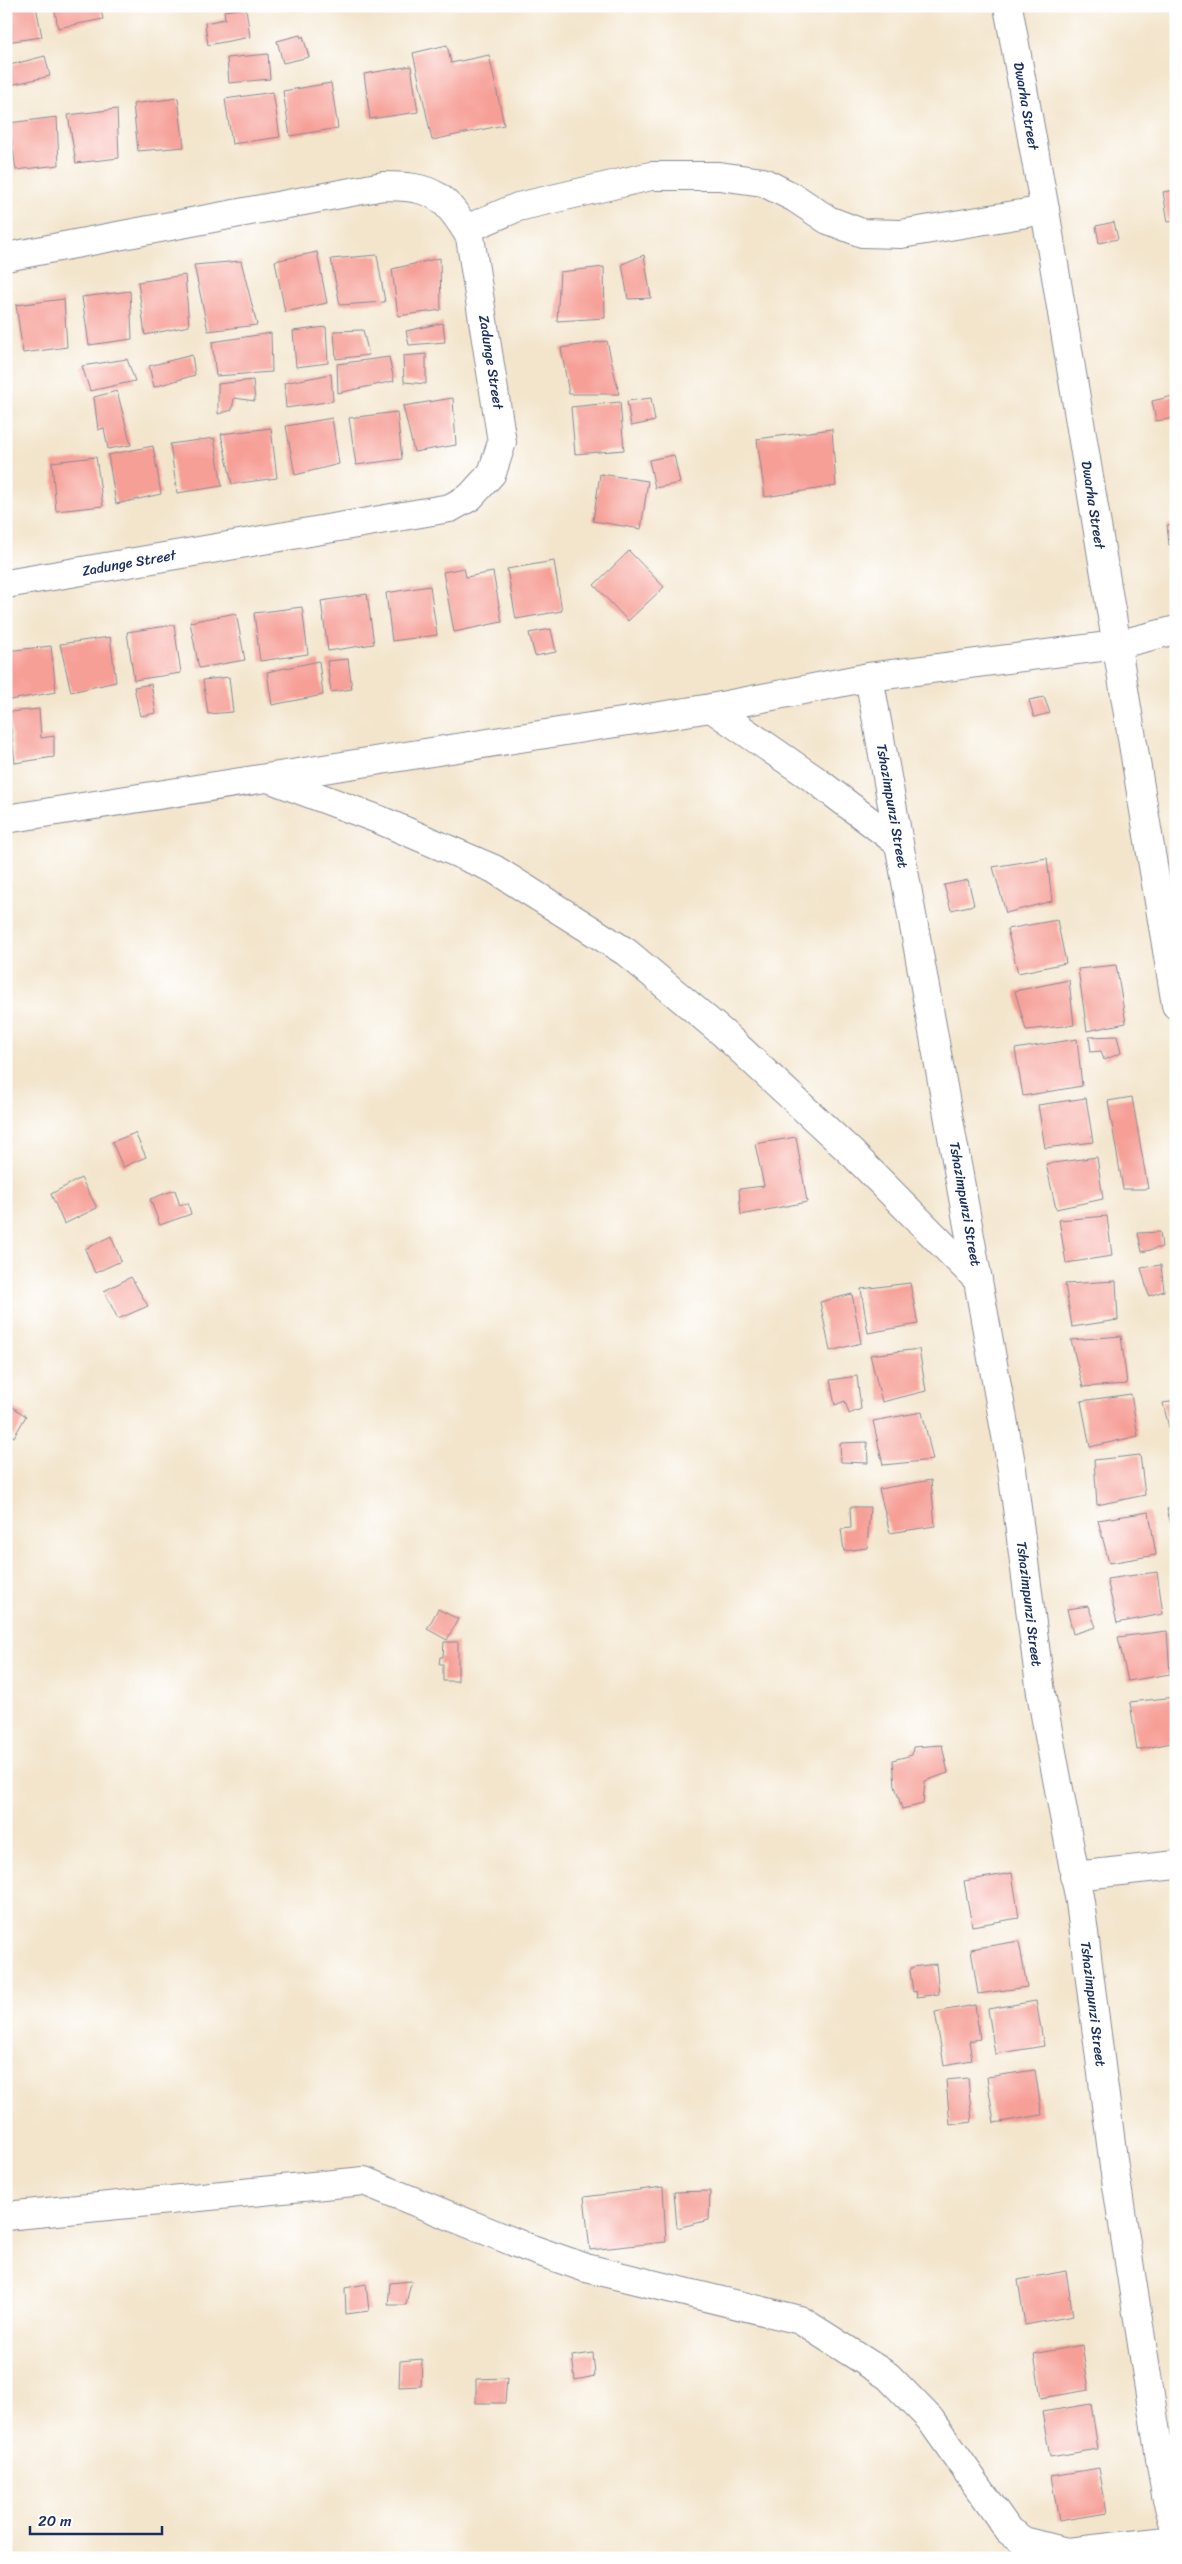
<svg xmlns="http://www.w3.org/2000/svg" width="1182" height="2564" font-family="Sriracha,sans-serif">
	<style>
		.building { fill: #f69f96 }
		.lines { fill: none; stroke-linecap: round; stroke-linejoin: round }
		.street-casing { stroke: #878a95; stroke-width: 30 }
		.street { stroke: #fff; stroke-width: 28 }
		.labels { text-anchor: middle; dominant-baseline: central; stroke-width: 4.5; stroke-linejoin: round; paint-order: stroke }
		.street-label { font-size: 14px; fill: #1b2f5e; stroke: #fff }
	</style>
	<rect width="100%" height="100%" fill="#fff"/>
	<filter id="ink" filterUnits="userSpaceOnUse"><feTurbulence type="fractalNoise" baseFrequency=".02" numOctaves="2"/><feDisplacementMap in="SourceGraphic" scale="10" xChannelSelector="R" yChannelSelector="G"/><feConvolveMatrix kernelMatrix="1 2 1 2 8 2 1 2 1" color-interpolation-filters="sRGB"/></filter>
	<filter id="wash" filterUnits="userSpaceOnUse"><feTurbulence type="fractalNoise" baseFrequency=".0096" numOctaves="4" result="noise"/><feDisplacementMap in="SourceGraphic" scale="20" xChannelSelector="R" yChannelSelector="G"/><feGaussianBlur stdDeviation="1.12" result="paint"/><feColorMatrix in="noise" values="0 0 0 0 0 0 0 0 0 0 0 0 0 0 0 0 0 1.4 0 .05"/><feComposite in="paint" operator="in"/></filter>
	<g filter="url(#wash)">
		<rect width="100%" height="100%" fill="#f3e5cc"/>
		<g id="blocks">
			<g class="building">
				<polygon points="6,6 36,6 42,37 6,42"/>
				<polygon points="54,6 100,6 103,19 58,28"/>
				<polygon points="246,8 250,37 208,45 205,23 225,19 224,11"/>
				<polygon points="300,35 301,38 303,36 309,57 283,63 277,41"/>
				<polygon points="447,45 451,63 489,55 504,125 432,140 413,53"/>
				<polygon points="268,54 270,79 229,83 227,58"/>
				<polygon points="45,56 50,76 6,86 6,66"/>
				<polygon points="411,66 418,112 370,119 364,74"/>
				<polygon points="331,83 338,128 290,136 283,91"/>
				<polygon points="273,92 280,137 232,144 225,99"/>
				<polygon points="178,98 184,147 138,151 133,104"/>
				<polygon points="117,109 119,158 76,163 68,115"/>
				<polygon points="57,117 59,165 16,170 9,123"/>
				<polygon points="1176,190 1176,221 1168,222 1163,192"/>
				<polygon points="1114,222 1118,239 1099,243 1096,226"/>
				<polygon points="317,252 327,303 285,312 275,261"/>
				<polygon points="377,255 385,302 340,305 331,259"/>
				<polygon points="644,255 651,298 628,299 622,264"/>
				<polygon points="440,258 441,310 398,316 392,269"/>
				<polygon points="241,261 257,325 208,331 194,265"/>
				<polygon points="604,267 605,318 557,321 560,272"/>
				<polygon points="185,275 189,326 145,335 138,282"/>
				<polygon points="130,291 132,339 89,345 82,297"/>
				<polygon points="64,299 67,347 23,353 16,305"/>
				<polygon points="443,323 445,342 409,345 406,331"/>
				<polygon points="326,327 328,363 296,367 293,331"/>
				<polygon points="363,330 369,355 336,359 334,331"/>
				<polygon points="271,333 272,372 216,376 212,342"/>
				<polygon points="607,341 619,394 569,394 561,348"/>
				<polygon points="426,354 426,384 404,382 403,356"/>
				<polygon points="192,355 195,375 154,387 149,366"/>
				<polygon points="389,357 394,381 338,393 337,364"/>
				<polygon points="127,359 135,381 90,391 82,366"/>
				<polygon points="331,374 333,401 286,408 284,383"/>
				<polygon points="253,380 255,401 234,398 232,410 218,414 218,384"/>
				<polygon points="117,391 131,445 108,449 104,428 98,430 94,397"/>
				<polygon points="1173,396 1176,418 1156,421 1152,401"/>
				<polygon points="453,398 456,445 414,452 403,406"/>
				<polygon points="651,398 655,421 631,426 627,401"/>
				<polygon points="620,402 624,450 575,454 571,407"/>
				<polygon points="397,412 402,459 356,465 349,418"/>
				<polygon points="332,418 339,464 295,475 286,426"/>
				<polygon points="271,428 277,478 232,484 221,434"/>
				<polygon points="832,429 836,486 765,497 757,439"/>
				<polygon points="214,438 222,486 177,493 170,444"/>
				<polygon points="153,446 161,494 116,504 108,455"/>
				<polygon points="674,455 680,483 655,488 649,460"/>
				<polygon points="96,457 103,506 56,511 52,462"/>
				<polygon points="600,474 648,481 641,529 593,521"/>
				<polygon points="1176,524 1176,544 1169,545 1167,525"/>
				<polygon points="629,551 664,587 628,621 594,585"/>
				<polygon points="554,561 562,611 516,619 507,569"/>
				<polygon points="464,568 466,577 493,572 502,622 454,632 443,572"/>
				<polygon points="430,586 437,635 392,641 386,593"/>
				<polygon points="367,594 374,644 328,651 321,601"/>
				<polygon points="302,607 308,654 260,661 254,613"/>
				<polygon points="236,613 245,660 199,668 190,622"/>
				<polygon points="174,625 181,673 134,680 127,632"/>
				<polygon points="551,629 556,652 535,656 529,633"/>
				<polygon points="110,637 116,682 71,692 60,644"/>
				<polygon points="51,646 56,692 10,700 6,675 6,651"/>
				<polygon points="348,659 352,689 331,692 327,661"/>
				<polygon points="319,661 323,695 272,705 267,672"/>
				<polygon points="229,677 233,712 208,714 203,680"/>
				<polygon points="151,684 156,713 140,716 134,687"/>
				<polygon points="1044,697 1050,713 1034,717 1029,700"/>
				<polygon points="39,709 41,738 54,736 54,757 15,763 9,712"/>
				<polygon points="1047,858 1052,901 1006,913 993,867"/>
				<polygon points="968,880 974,905 951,910 944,885"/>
				<polygon points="1057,920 1066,963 1018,973 1007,929"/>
				<polygon points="1116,965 1126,1023 1087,1031 1078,969"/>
				<polygon points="1069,980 1074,1025 1026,1030 1015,991"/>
				<polygon points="1117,1036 1121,1053 1104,1060 1101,1051 1091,1052 1089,1037"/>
				<polygon points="1077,1039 1082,1086 1023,1096 1015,1049"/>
				<polygon points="1132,1097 1148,1189 1123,1189 1108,1101"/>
				<polygon points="1086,1098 1093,1142 1045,1148 1038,1105"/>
				<polygon points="135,1133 146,1157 123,1167 112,1142"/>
				<polygon points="796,1137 807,1202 741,1215 739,1189 764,1186 755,1144"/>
				<polygon points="1097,1157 1103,1199 1056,1209 1046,1164"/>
				<polygon points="81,1178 97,1208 64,1224 51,1194"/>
				<polygon points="175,1190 179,1203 180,1205 188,1203 191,1214 160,1225 150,1199"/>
				<polygon points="1107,1216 1112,1256 1066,1263 1059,1220"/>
				<polygon points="1160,1232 1162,1247 1142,1252 1138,1233"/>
				<polygon points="111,1236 121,1261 95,1273 85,1249"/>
				<polygon points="1161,1265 1164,1291 1149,1296 1141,1268"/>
				<polygon points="131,1277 148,1306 118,1319 104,1291"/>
				<polygon points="1116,1281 1118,1320 1072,1327 1065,1284"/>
				<polygon points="910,1283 918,1324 868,1333 861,1289"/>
				<polygon points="852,1294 861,1343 830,1351 820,1302"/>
				<polygon points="1121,1336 1127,1384 1083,1387 1071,1340"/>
				<polygon points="919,1349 926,1391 882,1402 870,1355"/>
				<polygon points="857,1376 861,1409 849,1414 845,1401 835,1405 830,1380"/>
				<polygon points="1131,1394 1138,1436 1090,1447 1081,1401"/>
				<polygon points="1176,1401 1176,1427 1169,1428 1163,1403"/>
				<polygon points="8,1404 26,1416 14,1437 6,1432 6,1408"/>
				<polygon points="922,1412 933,1460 883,1465 873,1421"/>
				<polygon points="867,1442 868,1463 841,1462 840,1443"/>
				<polygon points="1140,1455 1145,1495 1097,1505 1094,1460"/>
				<polygon points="931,1480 935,1526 890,1533 879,1489"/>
				<polygon points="850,1507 870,1507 867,1548 844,1551 841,1529 851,1528"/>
				<polygon points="1176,1508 1176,1539 1175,1540 1167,1509"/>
				<polygon points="1149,1512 1156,1555 1109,1563 1098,1520"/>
				<polygon points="1157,1572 1163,1614 1117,1623 1107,1579"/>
				<polygon points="1088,1606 1096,1627 1073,1634 1067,1609"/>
				<polygon points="438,1609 458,1619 447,1640 427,1629"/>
				<polygon points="1167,1631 1170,1674 1128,1681 1118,1637"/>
				<polygon points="444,1642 458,1642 458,1681 443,1681 443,1664 439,1664 440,1657 443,1657"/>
				<polygon points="1176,1697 1176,1742 1137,1750 1130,1702"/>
				<polygon points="942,1745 948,1773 925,1781 923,1804 902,1809 895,1786 893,1760 912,1755 913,1747"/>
				<polygon points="1012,1873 1019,1918 972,1926 964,1881"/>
				<polygon points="1176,1924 1176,1942 1175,1942 1172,1925"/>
				<polygon points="1019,1941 1027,1987 978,1994 971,1949"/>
				<polygon points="936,1964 939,1994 917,1997 916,1991 913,1992 910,1971 912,1967"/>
				<polygon points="1036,2001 1044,2046 995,2054 988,2009"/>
				<polygon points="975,2005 980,2039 969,2041 972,2060 944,2065 935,2012"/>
				<polygon points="1035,2070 1042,2115 994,2123 987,2077"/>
				<polygon points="968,2078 972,2122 950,2125 946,2080"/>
				<polygon points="663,2187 666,2242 590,2250 584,2197"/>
				<polygon points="710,2191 709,2220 677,2228 674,2192"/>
				<polygon points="1066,2271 1073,2316 1025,2325 1018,2280"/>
				<polygon points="411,2281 406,2305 388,2305 390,2283"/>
				<polygon points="366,2284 369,2311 346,2314 345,2288"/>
				<polygon points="1082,2345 1089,2390 1041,2398 1034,2354"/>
				<polygon points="593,2353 595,2376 575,2380 572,2356"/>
				<polygon points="422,2359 421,2386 399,2387 400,2361"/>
				<polygon points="507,2378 505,2403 476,2403 476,2379"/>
				<polygon points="1091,2404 1098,2449 1050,2457 1042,2412"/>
				<polygon points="1099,2468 1107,2513 1059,2521 1051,2476"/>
			</g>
		</g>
	</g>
	<g filter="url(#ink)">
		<use href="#blocks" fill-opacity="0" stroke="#878a95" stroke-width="1"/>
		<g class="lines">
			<g class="street-casing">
				<g id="street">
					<polyline points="1008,6 1045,210 1176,1005"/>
					<polyline points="466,229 518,207 651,176 719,176 763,182 795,198 828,220 862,233 901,234 1045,210"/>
					<path d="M 6,257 L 383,186 C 432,186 445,194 470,237 L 502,442 L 492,473 L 470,497 L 450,508 L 6,584"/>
					<polyline points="869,677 1012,1469 1041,1693 1080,1902 1114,2167 1166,2496 1176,2532"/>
					<polyline points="711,708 817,781 898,843"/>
					<polyline points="268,778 380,820 494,869 626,952 724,1034 853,1154 978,1280"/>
					<polyline points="6,819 711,708 869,677 1116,645 1176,630"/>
					<polyline points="1074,1876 1176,1865"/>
					<polyline points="6,2216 364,2181 526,2247 586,2268 800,2320 888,2376 930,2419 1009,2531 1024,2541 1067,2552 1176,2540"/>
				</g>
			</g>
			<use href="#street" class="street"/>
		</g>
	</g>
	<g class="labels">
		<g class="street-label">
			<text transform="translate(1026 106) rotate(80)">Dwarha Street</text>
			<text transform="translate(491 362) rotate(81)">Zadunge Street</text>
			<text transform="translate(1093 505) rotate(81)">Dwarha Street</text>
			<text transform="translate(129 563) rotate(-10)">Zadunge Street</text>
			<text transform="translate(892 806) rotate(80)">Tshazimpunzi Street</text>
			<text transform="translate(965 1204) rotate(80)">Tshazimpunzi Street</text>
			<text transform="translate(1029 1604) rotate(83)">Tshazimpunzi Street</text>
			<text transform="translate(1093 2004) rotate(83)">Tshazimpunzi Street</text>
		</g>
	</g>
	<rect width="1182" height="2564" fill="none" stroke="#fff" stroke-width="25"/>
	<path d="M30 2526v8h132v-8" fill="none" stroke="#1b2f5e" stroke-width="2.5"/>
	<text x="38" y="2526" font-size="15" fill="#1b2f5e" stroke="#ffffff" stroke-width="4" paint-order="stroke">20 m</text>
</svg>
